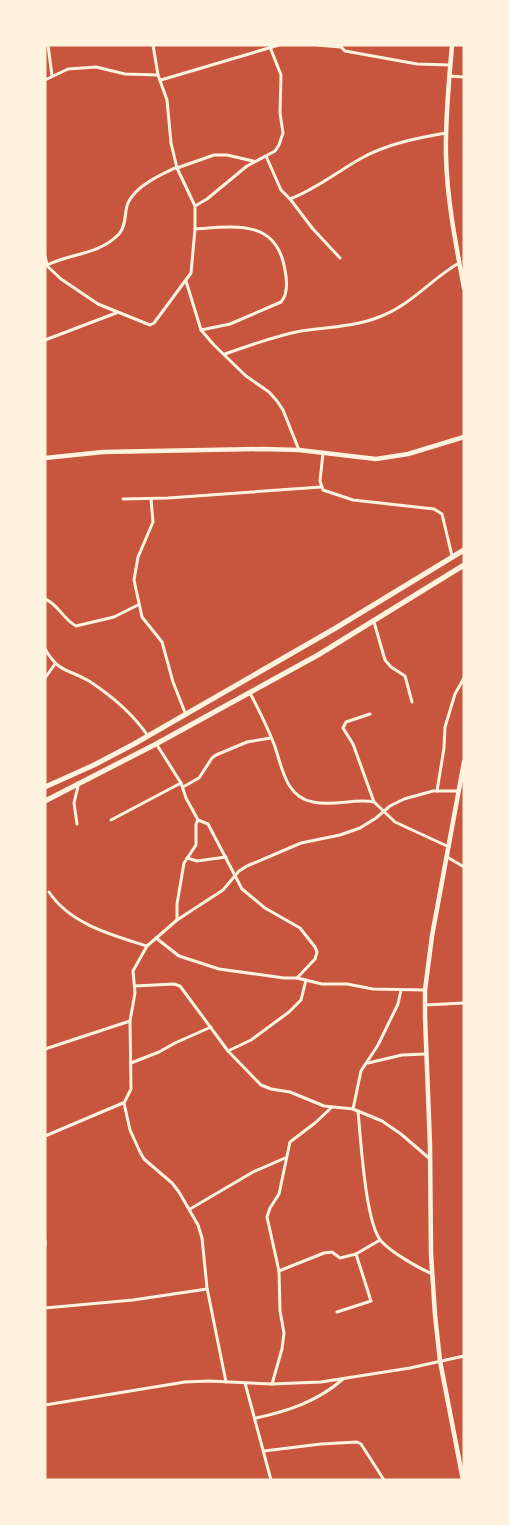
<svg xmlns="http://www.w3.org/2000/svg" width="509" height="1525" font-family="'PT Sans',sans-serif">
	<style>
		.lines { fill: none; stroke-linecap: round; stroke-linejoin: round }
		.minor { stroke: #fff3e0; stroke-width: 3 }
		.tertiary { stroke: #fff3e0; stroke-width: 4.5 }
		.secondary { stroke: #fff3e0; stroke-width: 4.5 }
		.primary { stroke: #fff3e0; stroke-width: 5 }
	</style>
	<rect width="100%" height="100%" fill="#c8553d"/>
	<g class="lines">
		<g class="minor">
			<polyline points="48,45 52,76"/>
			<polyline points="317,45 340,47"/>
			<polyline points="339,45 345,51 417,64 450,65"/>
			<polyline points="450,76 464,77"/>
			<polyline points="45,80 68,69 96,67 125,74 158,75"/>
			<polyline points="161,80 279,45"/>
			<polyline points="266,156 281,190 290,199 313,229 340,258"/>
			<polyline points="177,168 214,155 227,155 253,161"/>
			<path d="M 290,199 C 316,189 337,172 360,159 C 386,144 417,138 446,133"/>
			<polyline points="195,206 207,199 247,166 275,151 279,145 283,133 280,113 281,75 270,47"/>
			<path d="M 195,229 C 235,226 277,219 285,270 C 287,280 288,294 281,302 L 230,324 L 201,330"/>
			<path d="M 45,256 L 47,265 C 71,253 99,255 119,234 C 127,225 124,212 128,203 C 135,186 162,174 177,167"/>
			<polyline points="45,264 61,279 98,304 150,325 154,323 191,273 195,229 195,206 177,168 171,143 167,100 158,75 153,45"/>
			<polyline points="186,281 201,330 214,345 246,376 269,392 277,401 283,410 299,450"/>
			<polyline points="45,340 116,313"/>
			<path d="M 225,354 C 250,345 275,336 301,331 C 327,327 354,327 379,317 C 410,306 431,279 459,263"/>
			<polyline points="323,453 320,481 323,490 353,500 434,509 442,514 452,556"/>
			<polyline points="123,499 168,498 321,487"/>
			<polyline points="151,499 153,522 138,557 134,580 142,617 162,642 173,682 186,715"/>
			<path d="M 45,599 C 58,604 63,619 76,626 L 114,617 L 138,605"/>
			<polyline points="374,622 385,660 391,667 405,676 412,702"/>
			<path d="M 45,649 C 60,674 67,668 89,681 C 112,696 133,714 148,736"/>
			<polyline points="45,678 55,664"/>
			<path d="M 250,693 C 259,710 267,726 274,744 C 282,766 285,797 313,802 C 334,807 354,798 374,802"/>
			<polyline points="370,714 346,722 343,728 353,744 374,802 395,822 449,847"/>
			<polyline points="157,745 181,783 186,798 198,820 208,824 242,889 265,908 300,928 315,947 317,952 315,959 297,978"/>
			<polyline points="183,787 199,778 212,758 216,755 247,742 271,738"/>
			<polyline points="437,791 444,748 445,727 455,694 464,678"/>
			<polyline points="111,820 181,783"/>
			<polyline points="77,824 74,803 78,786"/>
			<polyline points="447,857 464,867"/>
			<polyline points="187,858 197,861 226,857"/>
			<path d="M 49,892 C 70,924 112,935 147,946"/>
			<polyline points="177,920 177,904 184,863 196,845 196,824 198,820"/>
			<polyline points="156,938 179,956 219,969 284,978 297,978 322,984 347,984 373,989 425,990"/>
			<polyline points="135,986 174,984 180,986 228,1051 261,1085 271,1089 290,1092 324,1106 353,1109 382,1121 401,1134 430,1159"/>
			<polyline points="425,1005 464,1003"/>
			<polyline points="45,1049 130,1021"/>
			<polyline points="228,1051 251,1040 289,1012 301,1000 306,980"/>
			<polyline points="131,1063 159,1052 175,1043 211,1027"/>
			<polyline points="368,1063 402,1055 425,1054"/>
			<polyline points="353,1109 361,1071 378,1045 398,1004 401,990"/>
			<path d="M 358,1112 C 361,1139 365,1222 381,1241 C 392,1253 417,1267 432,1274"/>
			<polyline points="45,1136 123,1103"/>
			<polyline points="190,1209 253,1172 285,1158"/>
			<polyline points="45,1240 45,1246"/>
			<polyline points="279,1271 324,1253 332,1252 340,1258 356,1254 380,1240"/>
			<polyline points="45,1308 133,1300 207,1289"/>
			<polyline points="337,1312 371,1301 356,1254"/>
			<polyline points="226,1382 207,1288 202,1238 198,1225 179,1192 172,1183 144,1159 140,1152 130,1130 124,1103 131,1089 130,1021 135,993 133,971 147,946 177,920 223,890 239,871 247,866 301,843 340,835 360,828 376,818 390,806 404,799 433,791 458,791"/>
			<polyline points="245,1383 271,1480"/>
			<polyline points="272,1384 282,1349 284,1333 280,1311 279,1271 267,1217 270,1208 279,1194 290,1142 315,1123 331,1108"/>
			<polyline points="45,1405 185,1382 209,1381 272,1384 321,1382 410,1368 464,1356"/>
			<path d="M 256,1418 C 289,1411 318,1401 343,1379"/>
			<polyline points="264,1451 321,1444 357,1442 361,1444 384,1480"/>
		</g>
		<g class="tertiary">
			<path d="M 452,45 C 449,82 445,119 446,156 C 447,200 456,245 464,288"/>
			<polyline points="45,458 103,452 262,449 299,450 376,459 408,454 464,437"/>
		</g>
		<polyline class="secondary" points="463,1480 440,1361 435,1315 431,1254 430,1145 425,1017 425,990 432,936 464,762"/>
		<g class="primary">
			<polyline points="45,787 94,765 134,744 334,629 464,550"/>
			<polyline points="45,801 156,744 318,655 464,565"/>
		</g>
	</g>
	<rect width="509" height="1525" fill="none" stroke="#fff3e0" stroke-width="93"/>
</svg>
